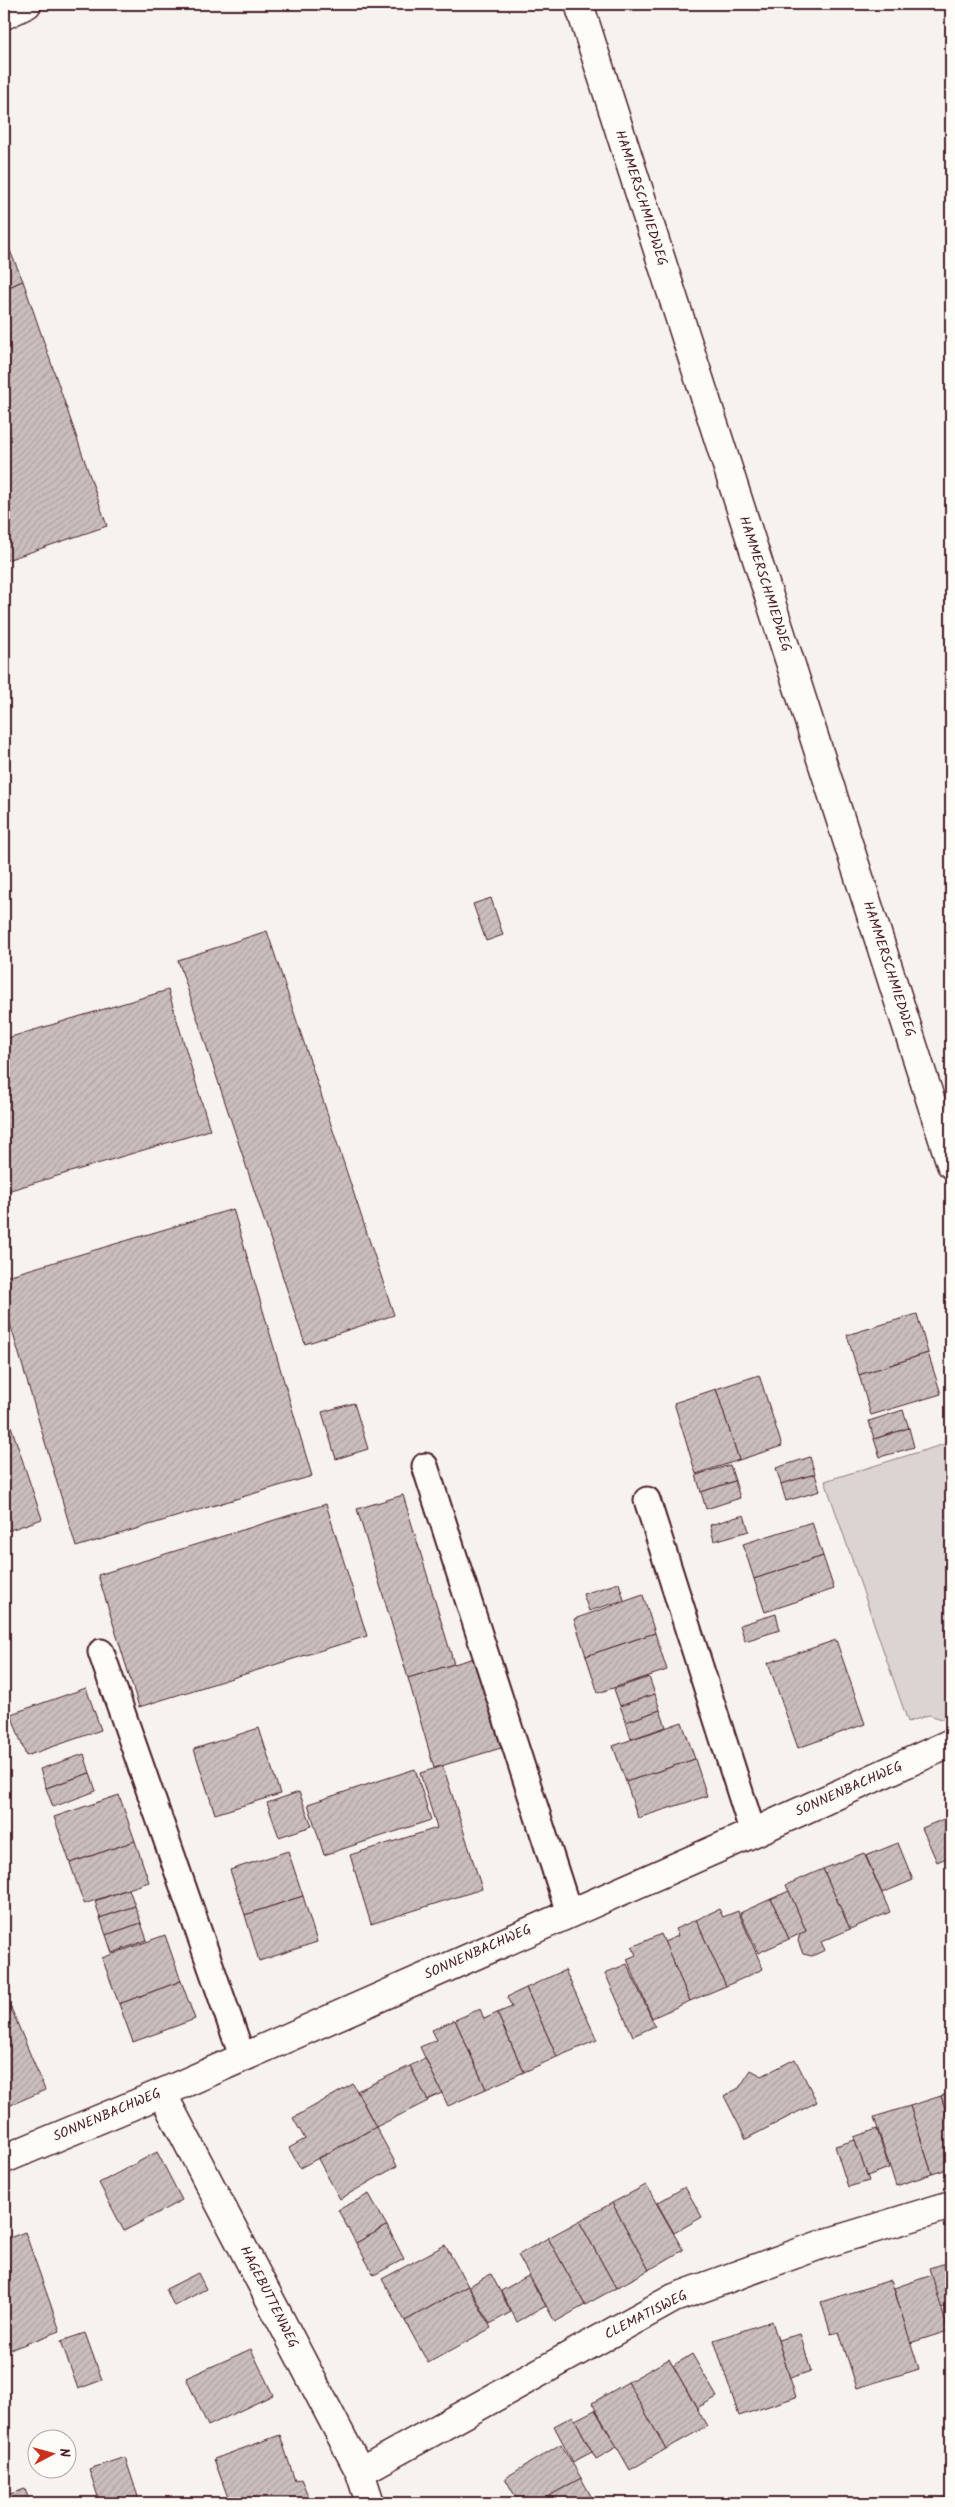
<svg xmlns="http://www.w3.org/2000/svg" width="955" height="2507" font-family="Kalam,sans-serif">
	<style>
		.grass { fill: #dcd4d2; stroke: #937a7e }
		.building { fill: url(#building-hatch); stroke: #4a1f2b }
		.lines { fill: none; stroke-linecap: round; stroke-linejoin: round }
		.lane-casing { stroke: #4a1f2b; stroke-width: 29 }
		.street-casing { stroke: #4a1f2b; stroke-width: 31 }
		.lane { stroke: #fdfcf7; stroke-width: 25 }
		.street { stroke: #fdfcf7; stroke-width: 28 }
		.labels { text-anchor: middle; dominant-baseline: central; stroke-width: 4.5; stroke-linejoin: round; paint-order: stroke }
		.street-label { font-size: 14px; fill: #4a1f2b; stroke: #fdfcf7 }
	</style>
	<defs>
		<pattern id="building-hatch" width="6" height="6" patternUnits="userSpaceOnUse" patternTransform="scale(1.25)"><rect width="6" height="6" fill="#cbbfbe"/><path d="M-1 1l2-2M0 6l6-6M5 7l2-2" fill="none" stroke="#b0a4a3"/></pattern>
	</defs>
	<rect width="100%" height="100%" fill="#f6f3ef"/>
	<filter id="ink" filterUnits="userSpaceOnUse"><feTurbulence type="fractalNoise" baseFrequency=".02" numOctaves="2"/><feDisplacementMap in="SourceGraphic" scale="10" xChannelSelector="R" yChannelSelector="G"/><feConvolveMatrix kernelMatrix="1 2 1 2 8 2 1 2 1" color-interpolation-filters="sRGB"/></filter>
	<g filter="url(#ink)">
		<polygon class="grass" points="951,1442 951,1717 945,1720 929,1715 908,1722 825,1481"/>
		<g class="building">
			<polygon points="4,237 23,281 4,289"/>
			<polygon points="23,281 107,526 4,561 4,289"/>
			<polygon points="491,898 503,935 486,941 473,904"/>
			<polygon points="267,931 394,1315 305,1344 178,960"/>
			<polygon points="168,990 210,1130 4,1192 4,1039"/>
			<polygon points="233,1209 312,1476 76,1547 4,1303 4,1277"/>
			<polygon points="917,1314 928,1353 859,1375 847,1335"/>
			<polygon points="928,1353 941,1394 871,1415 859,1375"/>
			<polygon points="759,1375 782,1446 739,1460 716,1389"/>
			<polygon points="716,1389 739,1460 696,1474 674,1403"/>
			<polygon points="354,1403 368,1449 336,1459 322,1412"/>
			<polygon points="4,1405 42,1519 4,1532"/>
			<polygon points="903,1410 909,1428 874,1439 869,1421"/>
			<polygon points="909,1428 914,1447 880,1457 874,1439"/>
			<polygon points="810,1457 815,1474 781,1484 776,1468"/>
			<polygon points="730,1465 735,1481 701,1492 696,1475"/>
			<polygon points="815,1474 820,1491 786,1501 781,1484"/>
			<polygon points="735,1481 740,1498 706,1509 701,1492"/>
			<polygon points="403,1495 454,1664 408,1678 357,1509"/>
			<polygon points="326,1504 367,1636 139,1707 98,1575"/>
			<polygon points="744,1515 749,1531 714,1541 710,1525"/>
			<polygon points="812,1522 823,1556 754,1579 743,1544"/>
			<polygon points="823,1556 834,1589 765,1612 754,1579"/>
			<polygon points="619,1583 624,1600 589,1611 583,1594"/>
			<polygon points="643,1595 655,1633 586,1656 574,1619"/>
			<polygon points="776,1614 780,1630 745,1641 740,1625"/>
			<polygon points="655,1633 667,1670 598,1693 586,1656"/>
			<polygon points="836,1640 865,1724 798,1748 768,1663"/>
			<polygon points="474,1658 501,1748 434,1768 408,1678"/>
			<polygon points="649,1677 655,1694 620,1706 614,1689"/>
			<polygon points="86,1688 101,1730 26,1756 11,1714"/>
			<polygon points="655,1694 660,1710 626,1722 620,1706"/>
			<polygon points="660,1710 666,1727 631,1739 626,1722"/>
			<polygon points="682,1722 695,1759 626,1782 613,1746"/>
			<polygon points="259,1728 280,1794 215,1814 194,1749"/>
			<polygon points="84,1754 90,1773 46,1788 40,1769"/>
			<polygon points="695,1759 707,1796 638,1818 626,1782"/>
			<polygon points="443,1766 482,1889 371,1924 350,1855 437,1828 420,1773"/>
			<polygon points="415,1769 431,1820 324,1855 308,1804"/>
			<polygon points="90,1773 96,1791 53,1807 46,1788"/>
			<polygon points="299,1792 312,1826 279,1837 267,1803"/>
			<polygon points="119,1795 135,1841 70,1863 54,1817"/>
			<polygon points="951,1816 951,1856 937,1862 922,1828"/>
			<polygon points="135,1841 149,1882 84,1904 70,1863"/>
			<polygon points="898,1843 913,1880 882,1893 866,1856"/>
			<polygon points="288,1851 303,1896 245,1915 230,1870"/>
			<polygon points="864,1853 890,1912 850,1929 823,1869"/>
			<polygon points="823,1869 850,1929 821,1942 825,1950 812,1956 803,1954 798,1941 800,1933 806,1931 786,1885"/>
			<polygon points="129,1889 135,1906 100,1918 95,1901"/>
			<polygon points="789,1891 806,1931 789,1939 771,1899"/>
			<polygon points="303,1896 317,1942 259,1961 245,1915"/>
			<polygon points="771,1899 789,1939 758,1953 740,1913"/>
			<polygon points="135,1906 141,1923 106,1935 100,1918"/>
			<polygon points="719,1909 723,1917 738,1911 763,1969 726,1986 696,1920"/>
			<polygon points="696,1920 726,1986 690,2001 664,1942 678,1936 675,1929"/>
			<polygon points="141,1923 147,1940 112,1953 106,1935"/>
			<polygon points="661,1934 690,2001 652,2018 627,1959 636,1955 632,1947"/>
			<polygon points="165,1935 181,1981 119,2004 102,1958"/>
			<polygon points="627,1964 655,2026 633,2036 605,1973"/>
			<polygon points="565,1970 597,2040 557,2057 526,1988"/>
			<polygon points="181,1981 195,2019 133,2042 119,2004"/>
			<polygon points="526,1988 557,2057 524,2072 497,2013 512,2007 507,1997"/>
			<polygon points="11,2008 45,2090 4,2108 4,2011"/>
			<polygon points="480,2009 484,2019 497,2013 524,2072 486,2089 455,2020"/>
			<polygon points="455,2020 486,2089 448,2106 420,2047 437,2040 432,2030"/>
			<polygon points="425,2058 442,2093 427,2100 410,2066"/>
			<polygon points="795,2059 817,2102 746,2139 724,2096 739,2088 751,2070 762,2076"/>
			<polygon points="410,2066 428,2101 376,2127 357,2091"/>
			<polygon points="353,2084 376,2127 300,2168 289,2148 305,2139 293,2118"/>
			<polygon points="951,2092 951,2128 941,2096"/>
			<polygon points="941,2096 951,2128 951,2168 932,2174 910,2106"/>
			<polygon points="910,2106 932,2174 896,2186 874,2117"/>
			<polygon points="376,2127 397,2166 340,2199 318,2159"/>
			<polygon points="877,2129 889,2168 867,2176 854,2137"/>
			<polygon points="855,2140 869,2181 848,2187 835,2146"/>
			<polygon points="157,2152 182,2200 124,2231 99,2183"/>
			<polygon points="646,2185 683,2250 649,2270 612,2203"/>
			<polygon points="685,2187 702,2217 674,2233 657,2203"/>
			<polygon points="369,2194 387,2226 356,2243 338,2210"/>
			<polygon points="612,2203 649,2270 616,2288 579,2221"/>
			<polygon points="579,2221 616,2288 585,2305 548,2238"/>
			<polygon points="387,2226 404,2259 374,2275 356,2243"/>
			<polygon points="25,2232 60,2331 4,2352 4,2240"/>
			<polygon points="548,2238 585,2305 555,2322 518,2255"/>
			<polygon points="445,2245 468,2286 405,2321 382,2279"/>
			<polygon points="950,2262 951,2305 941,2308 929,2268"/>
			<polygon points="198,2273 206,2289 174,2306 166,2289"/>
			<polygon points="491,2274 511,2312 490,2324 469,2286"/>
			<polygon points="932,2275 948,2331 910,2343 894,2288"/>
			<polygon points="528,2276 546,2306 517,2322 501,2291"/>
			<polygon points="891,2280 919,2369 857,2388 839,2332 831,2334 821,2302"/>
			<polygon points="468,2286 491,2328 428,2363 405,2321"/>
			<polygon points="772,2321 796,2397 739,2416 714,2340"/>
			<polygon points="85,2333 102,2380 78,2389 61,2341"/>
			<polygon points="800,2334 811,2371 790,2378 778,2340"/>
			<polygon points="251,2349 273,2395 208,2426 186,2378"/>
			<polygon points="692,2354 717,2397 697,2408 673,2366"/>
			<polygon points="669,2359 707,2426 666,2449 628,2382"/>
			<polygon points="628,2382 666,2449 630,2470 592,2403"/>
			<polygon points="595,2410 617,2447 596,2459 575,2420"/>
			<polygon points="573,2416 592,2452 573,2462 554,2426"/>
			<polygon points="280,2435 295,2481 301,2479 311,2503 230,2503 214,2459"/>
			<polygon points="561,2444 581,2478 537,2503 519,2503 505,2478"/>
			<polygon points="125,2457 140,2503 100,2503 89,2469"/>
			<polygon points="581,2478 595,2503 537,2503"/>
			<polygon points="25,2489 30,2503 4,2503 4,2496"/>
			<polygon points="949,2496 951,2503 927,2503"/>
		</g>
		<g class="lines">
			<g class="lane-casing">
				<g id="lane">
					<polyline points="425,1466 569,1913"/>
					<polyline points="647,1500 753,1833"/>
					<polyline points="101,1652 242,2056"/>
				</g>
			</g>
			<g class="street-casing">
				<g id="street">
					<polyline points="579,4 951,1164"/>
					<polyline points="4,15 27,4"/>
					<polyline points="162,2093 360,2472 370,2503"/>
					<polyline points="4,2159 162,2093 753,1833 951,1743"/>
					<polyline points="360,2472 674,2298 820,2245 951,2205"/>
				</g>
			</g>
			<use href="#lane" class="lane"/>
			<use href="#street" class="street"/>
		</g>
	</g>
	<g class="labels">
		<g class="street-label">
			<text transform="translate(641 198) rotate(72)">HAMMERSCHMIEDWEG</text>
			<text transform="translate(765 584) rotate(72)">HAMMERSCHMIEDWEG</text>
			<text transform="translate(889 969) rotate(72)">HAMMERSCHMIEDWEG</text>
			<text transform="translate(849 1789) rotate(-24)">SONNENBACHWEG</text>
			<text transform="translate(478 1952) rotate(-24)">SONNENBACHWEG</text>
			<text transform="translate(107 2115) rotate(-23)">SONNENBACHWEG</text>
			<text transform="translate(269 2297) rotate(63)">HAGEBUTTENWEG</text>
			<text transform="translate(646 2315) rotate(-27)">CLEMATISWEG</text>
		</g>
	</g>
	<rect width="955" height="2507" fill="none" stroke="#fdfcf7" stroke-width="20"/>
	<rect x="10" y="10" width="935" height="2487" fill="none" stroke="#4a1f2b" stroke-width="2" filter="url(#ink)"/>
	<g transform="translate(52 2454) rotate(84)"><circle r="24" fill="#fdfcf7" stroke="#b5a4a5"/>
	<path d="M0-4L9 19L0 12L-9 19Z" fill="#c8321e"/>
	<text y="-8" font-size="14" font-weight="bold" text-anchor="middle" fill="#4a1f2b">N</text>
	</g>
</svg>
